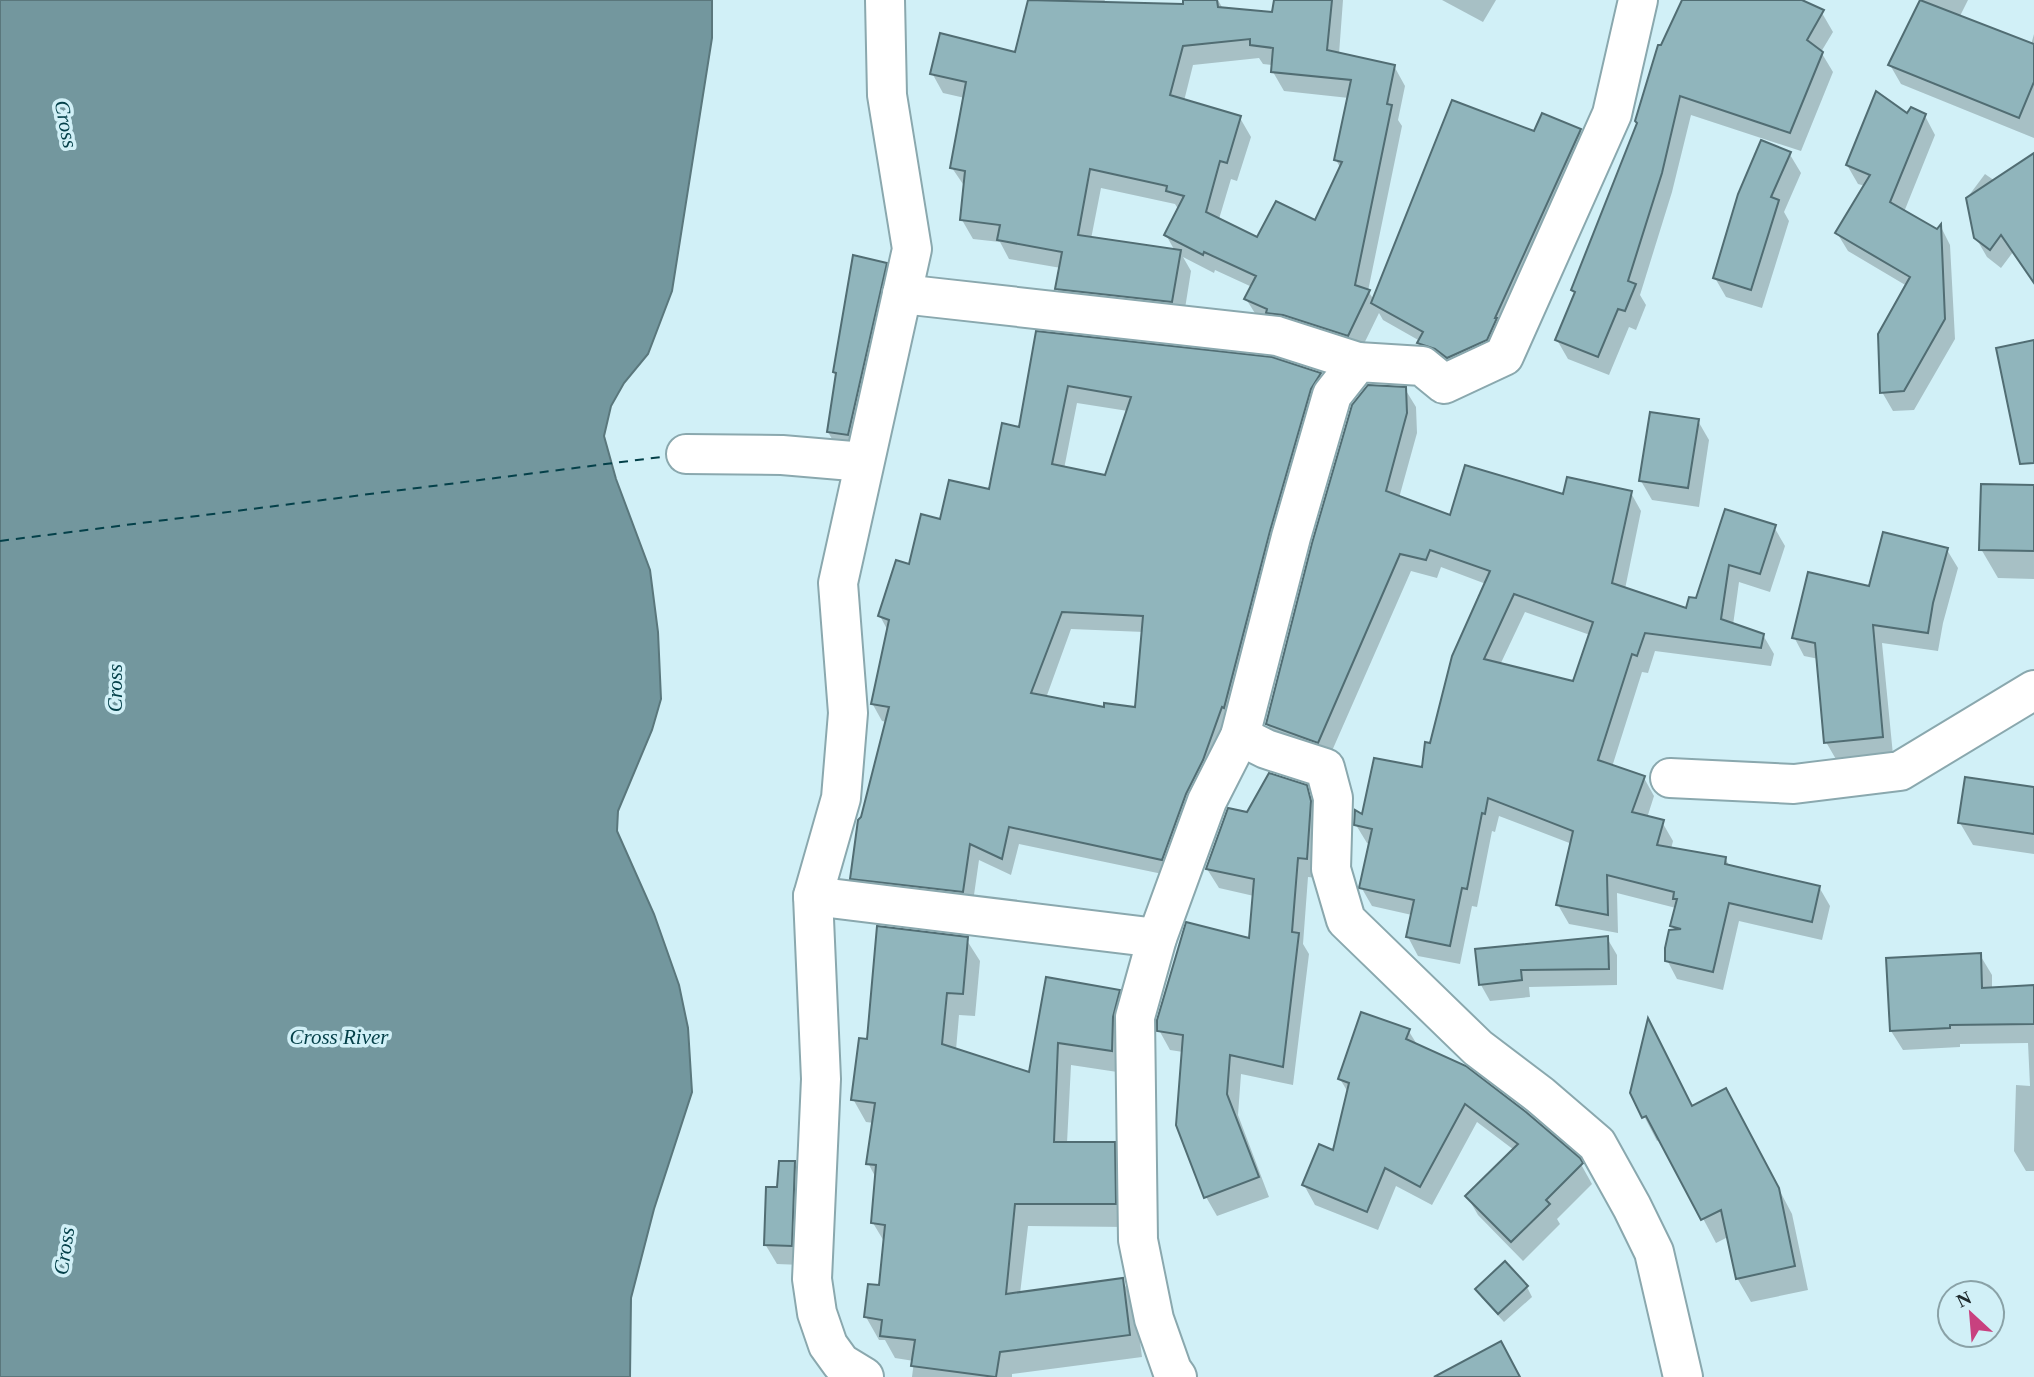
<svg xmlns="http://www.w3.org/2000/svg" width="2034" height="1377" font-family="'Times New Roman',serif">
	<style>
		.water { fill: #73979e; stroke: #5a777c; stroke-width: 2 }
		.shadow { fill: #0003; fill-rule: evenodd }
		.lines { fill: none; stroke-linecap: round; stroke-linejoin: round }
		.ferry { stroke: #044049; stroke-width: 2; stroke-dasharray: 9 7; stroke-linecap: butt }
		.building { fill: #90b5bc; stroke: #516d73; stroke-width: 2; fill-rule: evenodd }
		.minor-casing { stroke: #8aa8ae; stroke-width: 42 }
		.minor { stroke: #fff; stroke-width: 38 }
		.labels { text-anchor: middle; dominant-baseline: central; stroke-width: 7; stroke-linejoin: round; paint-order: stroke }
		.water-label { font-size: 21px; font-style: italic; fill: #044049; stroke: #d1f0f7 }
	</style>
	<rect width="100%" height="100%" fill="#d1f0f7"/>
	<polygon class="water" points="0,0 712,0 712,38 672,291 648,354 624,383 611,406 604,436 616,479 650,570 658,632 661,699 652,730 618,811 617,831 654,914 679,985 688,1028 692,1092 654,1209 631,1298 630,1377 0,1377"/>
	<g class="shadow">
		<path d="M 1030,0 L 1105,0 L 1104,4 L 1185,6 L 1184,0 L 1218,0 L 1223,9 L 1274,14 L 1275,0 L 1343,0 L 1339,54 L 1394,66 L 1405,86 L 1398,120 L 1402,126 L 1368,291 L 1374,300 L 1535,133 L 1580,131 L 1590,148 L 1504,335 L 1458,375 L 1429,360 L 1420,341 L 1383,320 L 1379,313 L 1359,354 L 1258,318 L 1246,299 L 1252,287 L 1215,270 L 1214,273 L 1183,257 L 1191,271 L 1183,321 L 1068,308 L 1057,289 L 1061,268 L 1009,259 L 1000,242 L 973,239 L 962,220 L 965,187 L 952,168 L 965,98 L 943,93 L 932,73 L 1016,54 ZM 1259,58 L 1263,64 L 1273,65 L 1273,72 L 1284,91 L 1349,98 L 1336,160 L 1341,169 L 1316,223 L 1257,240 L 1219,219 L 1231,179 L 1237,181 L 1251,137 L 1240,118 L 1184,101 L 1193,65 ZM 1101,188 L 1175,204 L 1179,210 L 1166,235 L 1175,251 L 1091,239 Z"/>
		<polygon points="1442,0 1496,0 1483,22"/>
		<polygon points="1684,0 1783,0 1822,13 1833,32 1821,52 1833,72 1801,151 1691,115 1672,192 1640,295 1646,305 1636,330 1629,327 1609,375 1568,359 1557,340 1575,294 1573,290 1638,124 1662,48"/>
		<polygon points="1920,0 1968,0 1960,16 2031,45 2034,34 2034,138 1901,84 1890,65"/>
		<polygon points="1907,116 1925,116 1935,135 1904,212 1938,232 1941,227 1950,245 1955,339 1914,410 1893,411 1882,392 1907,286 1848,251 1837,233 1865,186 1858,184 1847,165"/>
		<polygon points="1789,153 1801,173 1784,212 1789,221 1762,308 1726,297 1715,278"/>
		<polygon points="2034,155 2034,283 2013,252 2001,268 1987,257 1976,238 1967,198 1985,174 1995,181"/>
		<polygon points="885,264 893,278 856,449 836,446 828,432 837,376 835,372"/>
		<path d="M 1037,333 L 1272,359 L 1320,375 L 1330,392 L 1234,725 L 1172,876 L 1019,844 L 1011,875 L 979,860 L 972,909 L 862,896 L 852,878 L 862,818 L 887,722 L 882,721 L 872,703 L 888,631 L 880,616 L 941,521 L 990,491 L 1021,429 ZM 1077,403 L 1128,411 L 1106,477 L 1064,469 ZM 1071,629 L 1144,632 L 1136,709 L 1105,709 L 1046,698 Z"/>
		<path d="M 1405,389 L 1416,407 L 1417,433 L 1399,498 L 1451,518 L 1564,496 L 1631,493 L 1641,511 L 1625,589 L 1687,610 L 1697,600 L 1726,512 L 1774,527 L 1785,546 L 1770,592 L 1739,582 L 1733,625 L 1763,635 L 1774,654 L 1771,666 L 1655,651 L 1648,673 L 1642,672 L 1612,767 L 1644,778 L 1654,796 L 1647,818 L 1662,822 L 1673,841 L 1671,849 L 1725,858 L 1730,867 L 1819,887 L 1830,906 L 1822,940 L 1739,921 L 1723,990 L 1677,979 L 1667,960 L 1675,931 L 1672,926 L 1676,908 L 1617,893 L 1618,933 L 1569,924 L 1558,905 L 1572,844 L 1499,816 L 1495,832 L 1492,831 L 1477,907 L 1472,906 L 1460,964 L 1418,956 L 1408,937 L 1412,915 L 1372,906 L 1361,887 L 1371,844 L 1367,843 L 1356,825 L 1423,769 L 1486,584 L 1441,567 L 1437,578 L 1411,571 L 1328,760 L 1278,743 L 1267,724 ZM 1525,612 L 1590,635 L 1574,683 L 1500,665 Z"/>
		<polygon points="1698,421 1709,440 1699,507 1652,500 1641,481"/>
		<polygon points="2034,487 2034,579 1998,578 1981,549"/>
		<polygon points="1947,550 1958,568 1943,623 1938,651 1882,643 1893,755 1837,761 1826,742 1819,659 1804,656 1794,637 1870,588"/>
		<polygon points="1306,787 1317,807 1318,878 1308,877 1303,944 1309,954 1293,1085 1241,1074 1238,1115 1269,1197 1217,1216 1206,1197 1183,1052 1170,1050 1159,1030 1251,940 1254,896 1219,888 1207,869 1248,814"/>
		<polygon points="2034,803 2034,854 1973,845 1960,823"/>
		<polygon points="1607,938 1617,955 1617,985 1529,987 1530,997 1490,1001 1481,985"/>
		<polygon points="966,939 980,961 975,1016 959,1015 956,1050 1030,1074 1047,979 1119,992 1132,1015 1124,1073 1071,1065 1067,1143 1114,1143 1127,1166 1128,1227 1028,1226 1020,1294 1122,1280 1135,1303 1142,1357 1012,1374 1012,1377 912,1377 914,1361 895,1358 885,1340 879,1340 866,1317 881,1286 885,1243 873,1223 876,1178 868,1163 874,1123 866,1122 853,1099 869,1041"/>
		<polygon points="1980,955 1992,975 1992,989 2034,987 2034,1171 2026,1171 2014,1151 2016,1085 2030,1086 2028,1043 1960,1044 1960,1047 1903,1050 1891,1031"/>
		<polygon points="1408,1030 1418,1046 1578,1159 1592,1184 1557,1219 1560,1224 1523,1261 1478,1215 1467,1196 1514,1150 1477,1122 1432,1205 1396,1186 1378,1230 1315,1205 1304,1185 1334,1152 1349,1094 1340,1079"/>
		<polygon points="1661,1044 1693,1107 1739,1114 1792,1214 1808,1290 1751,1302 1737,1278 1728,1237 1716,1243 1661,1139 1657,1141 1632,1093"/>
		<polygon points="794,1163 806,1182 802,1265 777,1264 765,1244 779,1189"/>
		<polygon points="1505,1264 1527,1287 1532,1297 1504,1322 1482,1298 1477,1289"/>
	</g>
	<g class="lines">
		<polyline class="ferry" points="0,541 669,456"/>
	</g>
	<g class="building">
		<path d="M 1028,0 L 1183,4 L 1183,0 L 1217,0 L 1218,7 L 1272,12 L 1274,0 L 1332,0 L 1327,50 L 1395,65 L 1387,104 L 1392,105 L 1355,285 L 1370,290 L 1348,336 L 1283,315 L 1266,313 L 1267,309 L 1244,299 L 1256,276 L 1204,252 L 1203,255 L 1164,235 L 1184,196 L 1166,191 L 1167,186 L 1090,169 L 1078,235 L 1181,250 L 1172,302 L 1055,289 L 1062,252 L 997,240 L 1000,225 L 960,220 L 965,171 L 950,168 L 966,82 L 930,74 L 940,33 L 1015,52 ZM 1250,39 L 1250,45 L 1273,48 L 1271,72 L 1351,80 L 1334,160 L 1342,162 L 1315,220 L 1276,201 L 1257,237 L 1206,212 L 1220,161 L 1227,163 L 1241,116 L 1170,95 L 1183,46 Z"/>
		<polygon points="1682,0 1802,0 1824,10 1807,40 1823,52 1790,133 1680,96 1662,173 1628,281 1636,284 1625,311 1618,309 1598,357 1555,340 1575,292 1571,290 1637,123 1635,121 1658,45 1661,45"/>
		<polygon points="1920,0 2034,44 2034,82 2019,118 1888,65"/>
		<polygon points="1876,91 1907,113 1911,107 1926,114 1890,202 1937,229 1941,224 1945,319 1904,391 1880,393 1878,334 1910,277 1835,233 1870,175 1846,165"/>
		<polygon points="1452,100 1534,131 1542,113 1581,129 1495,318 1497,318 1487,340 1447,358 1435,349 1417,343 1423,332 1371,303"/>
		<polygon points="1761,140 1791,152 1771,197 1779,200 1751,290 1713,278 1738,194"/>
		<polygon points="2034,153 2034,283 2001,235 1990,250 1974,238 1966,198"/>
		<polygon points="853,255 887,263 848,435 827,432 836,373 833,372"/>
		<path d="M 1036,331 L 1272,357 L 1321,373 L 1311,389 L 1270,531 L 1224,708 L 1222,707 L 1203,760 L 1186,794 L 1162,860 L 1009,827 L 1002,859 L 970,844 L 963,892 L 850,879 L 858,820 L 861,817 L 889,707 L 871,704 L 889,620 L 878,616 L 896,560 L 909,564 L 921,514 L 940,519 L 949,480 L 989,489 L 1002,423 L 1019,427 ZM 1068,386 L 1131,397 L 1105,475 L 1052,464 ZM 1062,612 L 1143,616 L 1135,707 L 1104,703 L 1104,707 L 1031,693 Z"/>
		<polygon points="2034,340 2034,463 2020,464 1996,348"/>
		<path d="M 1368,385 L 1406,387 L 1407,413 L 1386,491 L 1450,515 L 1465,465 L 1563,494 L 1567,477 L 1632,491 L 1612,583 L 1686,608 L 1689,597 L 1696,598 L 1725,509 L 1776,525 L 1760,574 L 1729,565 L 1721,619 L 1764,634 L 1761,648 L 1645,633 L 1637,656 L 1632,654 L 1598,760 L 1645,776 L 1632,812 L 1664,820 L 1657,845 L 1726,857 L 1725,864 L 1820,886 L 1812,922 L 1729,903 L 1713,972 L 1665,961 L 1665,948 L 1669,930 L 1681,929 L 1670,926 L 1677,899 L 1673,899 L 1674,892 L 1607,875 L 1608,915 L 1556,905 L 1573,831 L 1488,798 L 1485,814 L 1482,813 L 1467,889 L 1462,888 L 1450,946 L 1406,937 L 1414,900 L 1359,888 L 1372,829 L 1354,825 L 1355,810 L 1362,814 L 1374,758 L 1422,767 L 1425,742 L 1430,743 L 1452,656 L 1490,571 L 1430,550 L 1426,560 L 1400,554 L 1318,743 L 1266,724 L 1312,543 L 1352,405 ZM 1514,594 L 1593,622 L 1573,681 L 1484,659 Z"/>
		<polygon points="1650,412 1699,419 1688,488 1639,481"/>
		<polygon points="1981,484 2034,485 2034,551 1979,550"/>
		<polygon points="1883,532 1948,548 1933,603 1928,633 1873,625 1883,737 1824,743 1815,643 1792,638 1808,572 1869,586"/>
		<polygon points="1269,773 1307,785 1311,801 1307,859 1298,858 1292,932 1299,933 1283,1067 1230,1055 1227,1094 1259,1177 1204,1198 1176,1125 1183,1035 1157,1031 1157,1020 1186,922 1249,938 1254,879 1206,869 1228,808 1247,812"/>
		<polygon points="1965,777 2034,787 2034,834 1958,823"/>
		<polygon points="877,926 968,937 963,994 947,993 942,1044 1029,1072 1046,977 1120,990 1113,1017 1112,1051 1058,1043 1054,1142 1115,1142 1116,1204 1015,1204 1006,1294 1123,1278 1130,1335 1000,1352 996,1377 995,1377 911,1366 915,1340 880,1336 882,1320 864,1317 868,1284 879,1285 885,1225 871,1223 876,1165 866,1164 875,1103 851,1100 859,1038 867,1039"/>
		<polygon points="1608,936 1609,969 1521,970 1522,980 1479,985 1475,949"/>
		<polygon points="1981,953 1982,988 2034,985 2034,1024 1950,1025 1950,1028 1890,1031 1886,958"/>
		<polygon points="1361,1012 1410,1029 1406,1039 1466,1066 1526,1112 1580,1158 1583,1163 1546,1200 1550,1204 1511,1242 1465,1196 1518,1144 1465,1104 1420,1187 1385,1168 1367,1212 1302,1185 1319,1144 1333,1150 1349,1083 1338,1079"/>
		<polygon points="1648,1018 1692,1106 1726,1088 1779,1188 1795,1266 1736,1279 1721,1210 1701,1220 1646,1116 1642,1118 1630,1093"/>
		<polygon points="779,1161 795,1161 792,1246 764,1245 766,1187 777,1187"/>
		<polygon points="1505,1261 1528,1286 1498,1314 1475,1289"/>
		<polygon points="1501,1341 1520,1377 1434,1377"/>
	</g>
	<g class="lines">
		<g class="minor-casing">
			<g id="minor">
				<polyline points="902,294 1277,336 1358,362"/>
				<polyline points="686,454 782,455 864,462"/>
				<polyline points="1240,736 1266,749 1325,768 1333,798 1331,869 1346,920 1478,1048 1540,1095 1597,1144 1632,1207 1654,1252 1683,1377"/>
				<polyline points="1670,778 1794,784 1900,771 2034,690"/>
				<polyline points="813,896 1157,938"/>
				<polyline points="864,1377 841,1363 828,1345 817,1313 812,1279 821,1079 813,896 841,798 848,713 838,583 912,249 887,95 885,0"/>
				<polyline points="1177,1377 1172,1370 1154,1319 1138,1240 1135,1017 1157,938 1207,801 1240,736 1291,537 1332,395 1358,362 1422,366 1444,384 1504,356 1612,114 1638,0"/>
			</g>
		</g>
		<use href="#minor" class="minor"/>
	</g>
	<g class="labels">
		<g class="water-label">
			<text transform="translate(66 124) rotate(79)">Cross</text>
			<text transform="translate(115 688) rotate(-90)">Cross</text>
			<text x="339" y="1037">Cross River</text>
			<text transform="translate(64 1251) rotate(-82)">Cross</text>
		</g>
	</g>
	<g transform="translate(1971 1314) rotate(334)"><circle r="33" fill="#d1f0f7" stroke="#8aa2a7" stroke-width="2"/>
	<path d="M0-5L12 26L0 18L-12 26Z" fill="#c8417f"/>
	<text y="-10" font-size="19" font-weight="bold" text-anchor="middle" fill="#202c2e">N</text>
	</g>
</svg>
